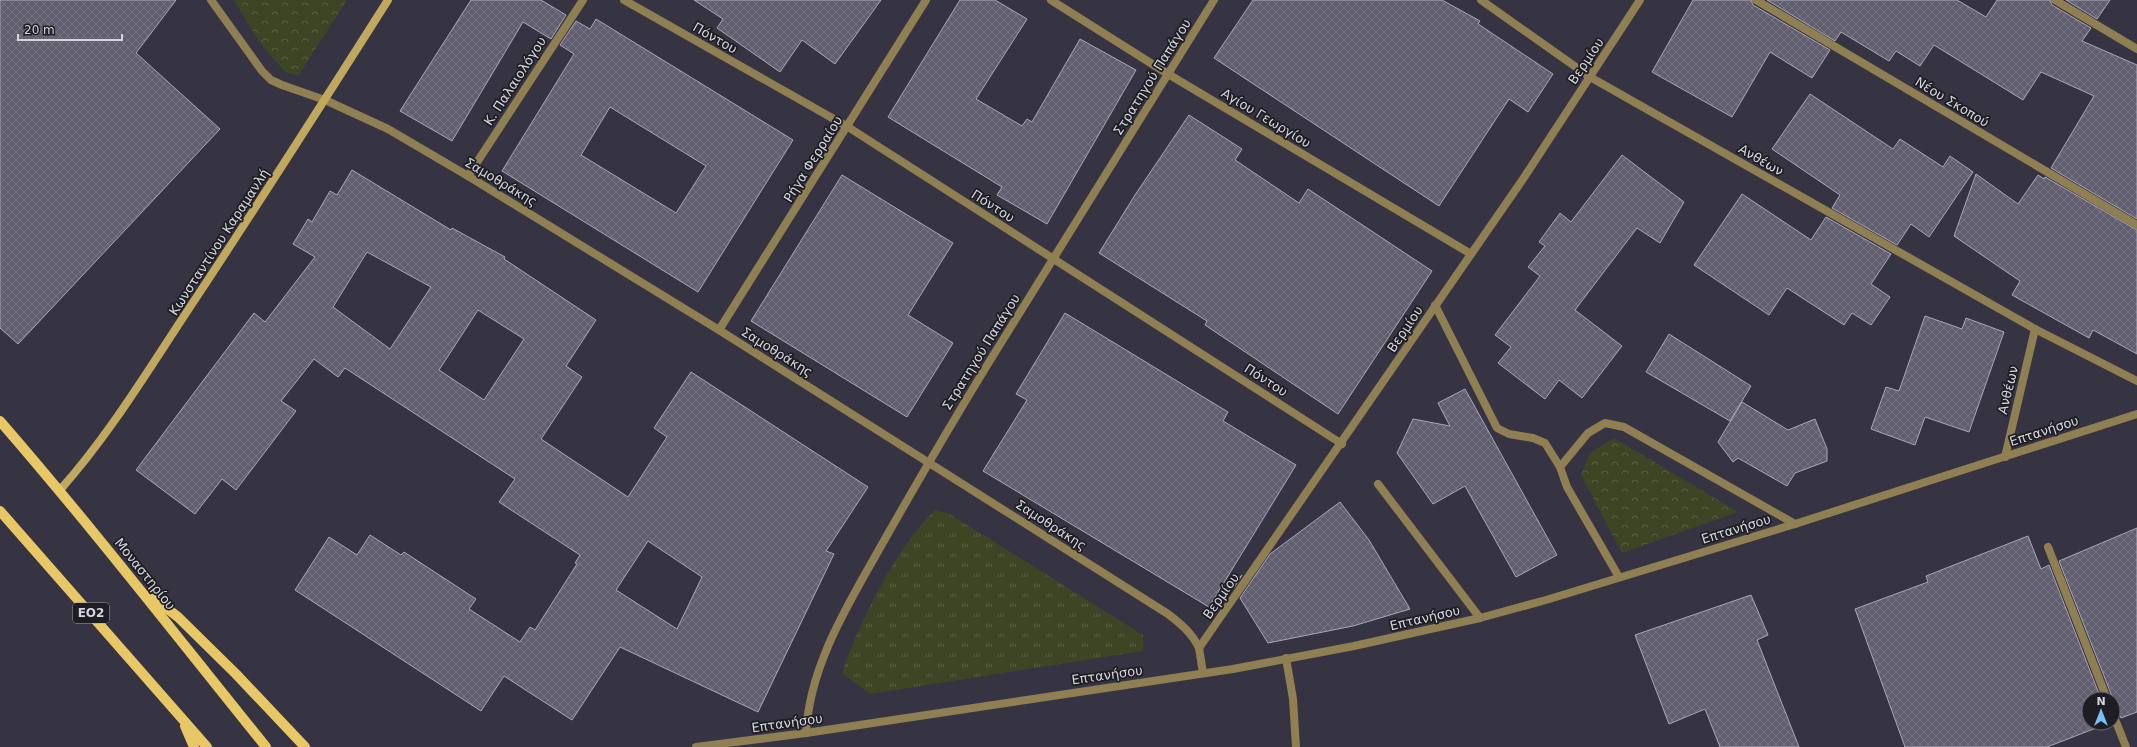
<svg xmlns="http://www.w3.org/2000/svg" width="2137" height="747" font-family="'DejaVu Sans',sans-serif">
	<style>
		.grass { fill: url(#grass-tufts) }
		.park { fill: url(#park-crowns) }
		.building { fill: url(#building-cross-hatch); stroke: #a9a8b9; fill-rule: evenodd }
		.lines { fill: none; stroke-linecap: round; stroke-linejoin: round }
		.lane { stroke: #8f7f53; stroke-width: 8 }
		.street { stroke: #8f7f53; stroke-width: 8 }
		.secondary { stroke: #c1a85f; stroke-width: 8 }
		.primary { stroke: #e8c766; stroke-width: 10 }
		.labels { text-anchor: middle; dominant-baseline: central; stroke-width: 3.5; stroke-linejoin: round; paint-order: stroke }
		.shield { fill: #1d1d23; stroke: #9e9ea5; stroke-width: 1 }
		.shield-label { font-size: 12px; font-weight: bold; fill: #d5d5dd }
		.street-label { font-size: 13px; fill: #d5d5dd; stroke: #1d1d23 }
	</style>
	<defs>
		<pattern id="grass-tufts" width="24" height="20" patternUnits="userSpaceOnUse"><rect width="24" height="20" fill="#3d4525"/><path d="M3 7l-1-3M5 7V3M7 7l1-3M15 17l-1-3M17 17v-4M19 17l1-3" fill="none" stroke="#585f44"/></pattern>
		<pattern id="park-crowns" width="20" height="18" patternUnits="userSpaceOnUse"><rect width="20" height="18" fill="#3d4525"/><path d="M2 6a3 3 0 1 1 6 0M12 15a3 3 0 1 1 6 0" fill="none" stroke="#585f44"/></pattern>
		<pattern id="building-cross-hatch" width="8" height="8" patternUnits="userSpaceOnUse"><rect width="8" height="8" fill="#615f6f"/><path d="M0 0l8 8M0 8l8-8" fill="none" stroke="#777583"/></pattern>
	</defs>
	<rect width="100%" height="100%" fill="#363442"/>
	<path class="grass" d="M 935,510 L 948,513 L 1143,635 L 1143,651 L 870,694 L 842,673 C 858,624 897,546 935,510 Z"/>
	<g class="park">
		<polygon points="234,0 347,0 298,76 285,72 260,43"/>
		<polygon points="1614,438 1738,512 1622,553 1581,475 1590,453"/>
	</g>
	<g class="building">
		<polygon points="0,0 176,0 136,53 220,129 18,344 0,328"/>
		<polygon points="471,0 541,0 566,15 551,39 523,22 452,141 400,111"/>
		<polygon points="694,0 881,0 835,64 802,40 780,72 717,28 723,19"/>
		<polygon points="960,0 995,0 1027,19 976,99 1022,126 1027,119 1032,122 1080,39 1136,70 1047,224 997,195 1002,187 888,117"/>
		<polygon points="1253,0 1442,0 1480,21 1478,24 1553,74 1528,112 1509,99 1439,206 1214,58"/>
		<polygon points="1693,0 1751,0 1753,5 1830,50 1812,78 1770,52 1732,117 1652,72"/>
		<polygon points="1767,0 1957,0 1986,17 1997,0 2050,0 2052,5 2091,28 2082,41 2137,65 2137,219 2051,168 2094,96 2041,72 2023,100 1934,45 1920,66 1896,51 1889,61 1841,32 1835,41"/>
		<polygon points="2066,0 2110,0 2097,19"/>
		<path d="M 596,19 L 793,140 L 698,292 L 502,171 L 574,54 L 560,45 L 576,21 L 590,29 ZM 610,107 L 706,166 L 676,213 L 581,155 Z"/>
		<polygon points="1810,94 1893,149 1900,139 1943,167 1950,156 1973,172 1929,237 1911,224 1897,245 1832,208 1840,195 1772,149"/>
		<polygon points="1189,115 1242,149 1235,160 1299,203 1308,189 1432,271 1338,414 1205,325 1207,321 1099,253 1135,195"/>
		<polygon points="1622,155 1684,202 1660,243 1637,228 1575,310 1622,346 1582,398 1559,380 1545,399 1498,363 1511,347 1495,335 1540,276 1528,267 1545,246 1539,242 1560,213 1571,222"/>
		<path d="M 352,170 L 451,230 L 452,228 L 505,257 L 504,259 L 596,320 L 566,366 L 582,377 L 541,439 L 628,497 L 667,437 L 654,428 L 691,372 L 868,487 L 826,551 L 834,554 L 758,712 L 620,647 L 572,720 L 504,676 L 481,711 L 295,590 L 329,537 L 357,555 L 370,535 L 401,555 L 404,552 L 476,599 L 469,609 L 520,642 L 530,627 L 535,630 L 577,564 L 575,563 L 580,555 L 499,502 L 515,479 L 345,368 L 338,377 L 314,359 L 281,401 L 296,411 L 236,490 L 222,479 L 195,514 L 136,470 L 254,313 L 265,322 L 315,257 L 293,244 L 308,219 L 312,222 L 330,191 L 337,195 ZM 367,252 L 431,287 L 390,349 L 333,307 ZM 478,310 L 524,339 L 484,400 L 439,370 ZM 648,541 L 702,577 L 677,629 L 616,590 Z"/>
		<polygon points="1976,174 2018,204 2038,175 2044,179 2045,177 2137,230 2137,354 2093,330 2089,338 2012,295 2020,281 1954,236"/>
		<polygon points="842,175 953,243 908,315 953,343 907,417 751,321"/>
		<polygon points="1742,194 1811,240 1826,217 1891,254 1871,284 1890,297 1871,325 1852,313 1844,325 1787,288 1769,315 1694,265"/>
		<polygon points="1065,313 1228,412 1223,421 1296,465 1209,607 983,471 1027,400 1016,394"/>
		<polygon points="1925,316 1962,329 1966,318 2004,332 1969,432 1925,417 1915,445 1871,429 1886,387 1899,391"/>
		<polygon points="1669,334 1751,386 1730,421 1646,372"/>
		<polygon points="1465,389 1557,555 1516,577 1465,486 1433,504 1397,453 1413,419 1450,426 1438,403"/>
		<polygon points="1742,402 1788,430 1815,419 1827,449 1827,461 1795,473 1787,486 1738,458 1733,462 1718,442"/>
		<polygon points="1340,502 1369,540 1410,609 1353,626 1268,643 1240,598 1270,554"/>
		<polygon points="2137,528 2137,712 2121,718 2117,710 2113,709 2113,699 2059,561"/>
		<polygon points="2028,536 2041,569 2049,565 2101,699 2089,699 2089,723 2109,723 2047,747 1905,747 1855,609 1928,582 1926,576"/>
		<polygon points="1242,575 1234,588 1232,584"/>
		<polygon points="1751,595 1768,635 1757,640 1799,747 1720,747 1705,709 1669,724 1635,635"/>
	</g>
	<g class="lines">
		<g class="lane">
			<polyline points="2048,547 2107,699"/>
			<polyline points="2113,714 2126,747"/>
		</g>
		<g class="street">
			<path d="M 211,0 L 262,71 L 271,80 L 282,85 L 325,100 L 388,129 L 468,176 L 719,330 L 1168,614 C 1181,624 1192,633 1199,648"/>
			<polyline points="624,0 848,127 1342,444"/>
			<polyline points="1051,0 1168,74 1471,254"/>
			<polyline points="1481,0 1590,77 2035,329 2137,381"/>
			<polyline points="1756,0 2137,225"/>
			<polyline points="2055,0 2137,49"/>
			<polyline points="468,176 583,0"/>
			<polyline points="1435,305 1497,428 1509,434 1533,438 1545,443 1560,467"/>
			<polyline points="719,330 926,0"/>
			<polyline points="2005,457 2035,329"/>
			<polyline points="1378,484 1480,618"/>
			<polyline points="1619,577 1567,487 1560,467 1588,433 1605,423 1624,427 1795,524"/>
			<polyline points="1286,658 1293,699 1296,747"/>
			<polyline points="1203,673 1199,648 1523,179 1640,0"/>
			<path d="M 806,733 C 810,664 848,605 881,546 C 915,486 950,426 986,367 C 1062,245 1138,122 1214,0"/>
			<polyline points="696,747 806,733 1233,669 1354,646 1480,618 1546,600 1795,524 2137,414"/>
		</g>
		<path class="secondary" d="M 60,490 C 109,435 147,372 188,310 C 256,208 322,104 388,0"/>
		<g class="primary">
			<path d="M 0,421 C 92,527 178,638 266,747"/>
			<polyline points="0,511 207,747"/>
			<polyline points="148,594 178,617 236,674 305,747"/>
			<polyline points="185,726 194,747"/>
		</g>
	</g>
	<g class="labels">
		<rect class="shield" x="73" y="603" width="36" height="20" rx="3"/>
		<g class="shield-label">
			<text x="91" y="613">ΕΟ2</text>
		</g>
		<g class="street-label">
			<text transform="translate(715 38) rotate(30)">Πόντου</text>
			<text transform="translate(1586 61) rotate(-56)">Βερμίου</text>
			<text transform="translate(1152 77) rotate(-58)">Στρατηγού Παπάγου</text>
			<text transform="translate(515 81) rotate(-57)">Κ. Παλαιολόγου</text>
			<text transform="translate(1952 102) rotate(31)">Νέου Σκοπού</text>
			<text transform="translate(1266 118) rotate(31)">Αγίου Γεωργίου</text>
			<text transform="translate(813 159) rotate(-58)">Ρήγα Φερραίου</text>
			<text transform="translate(1761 160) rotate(30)">Ανθέων</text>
			<text transform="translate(501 182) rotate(31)">Σαμοθράκης</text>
			<text transform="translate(993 206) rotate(33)">Πόντου</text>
			<text transform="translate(219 242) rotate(-57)">Κωνσταντίνου Καραμανλή</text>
			<text transform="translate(1405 329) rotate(-56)">Βερμίου</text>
			<text transform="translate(777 352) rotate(32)">Σαμοθράκης</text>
			<text transform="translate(981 352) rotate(-58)">Στρατηγού Παπάγου</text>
			<text transform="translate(1266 380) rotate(33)">Πόντου</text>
			<text transform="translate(2008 390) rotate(-76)">Ανθέων</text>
			<text transform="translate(2044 431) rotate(-18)">Επτανήσου</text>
			<text transform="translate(1051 525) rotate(33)">Σαμοθράκης</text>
			<text transform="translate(1736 529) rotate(-17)">Επτανήσου</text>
			<text transform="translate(145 574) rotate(51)">Μοναστηρίου</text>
			<text transform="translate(1221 596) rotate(-55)">Βερμίου</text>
			<text transform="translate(1425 618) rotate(-13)">Επτανήσου</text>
			<text transform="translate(1107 675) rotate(-8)">Επτανήσου</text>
			<text transform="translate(787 723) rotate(-8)">Επτανήσου</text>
		</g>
	</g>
	<g transform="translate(2101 711)"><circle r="19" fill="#1d1d23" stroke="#67676d"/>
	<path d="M0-3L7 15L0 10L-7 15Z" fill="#78bff7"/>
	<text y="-6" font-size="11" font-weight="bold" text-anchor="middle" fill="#d5d5dd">N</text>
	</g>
	<path d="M18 34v6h104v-6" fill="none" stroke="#d5d5dd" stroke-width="2"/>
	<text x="24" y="34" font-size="12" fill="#d5d5dd" stroke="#1d1d23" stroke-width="3" paint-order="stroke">20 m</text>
</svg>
